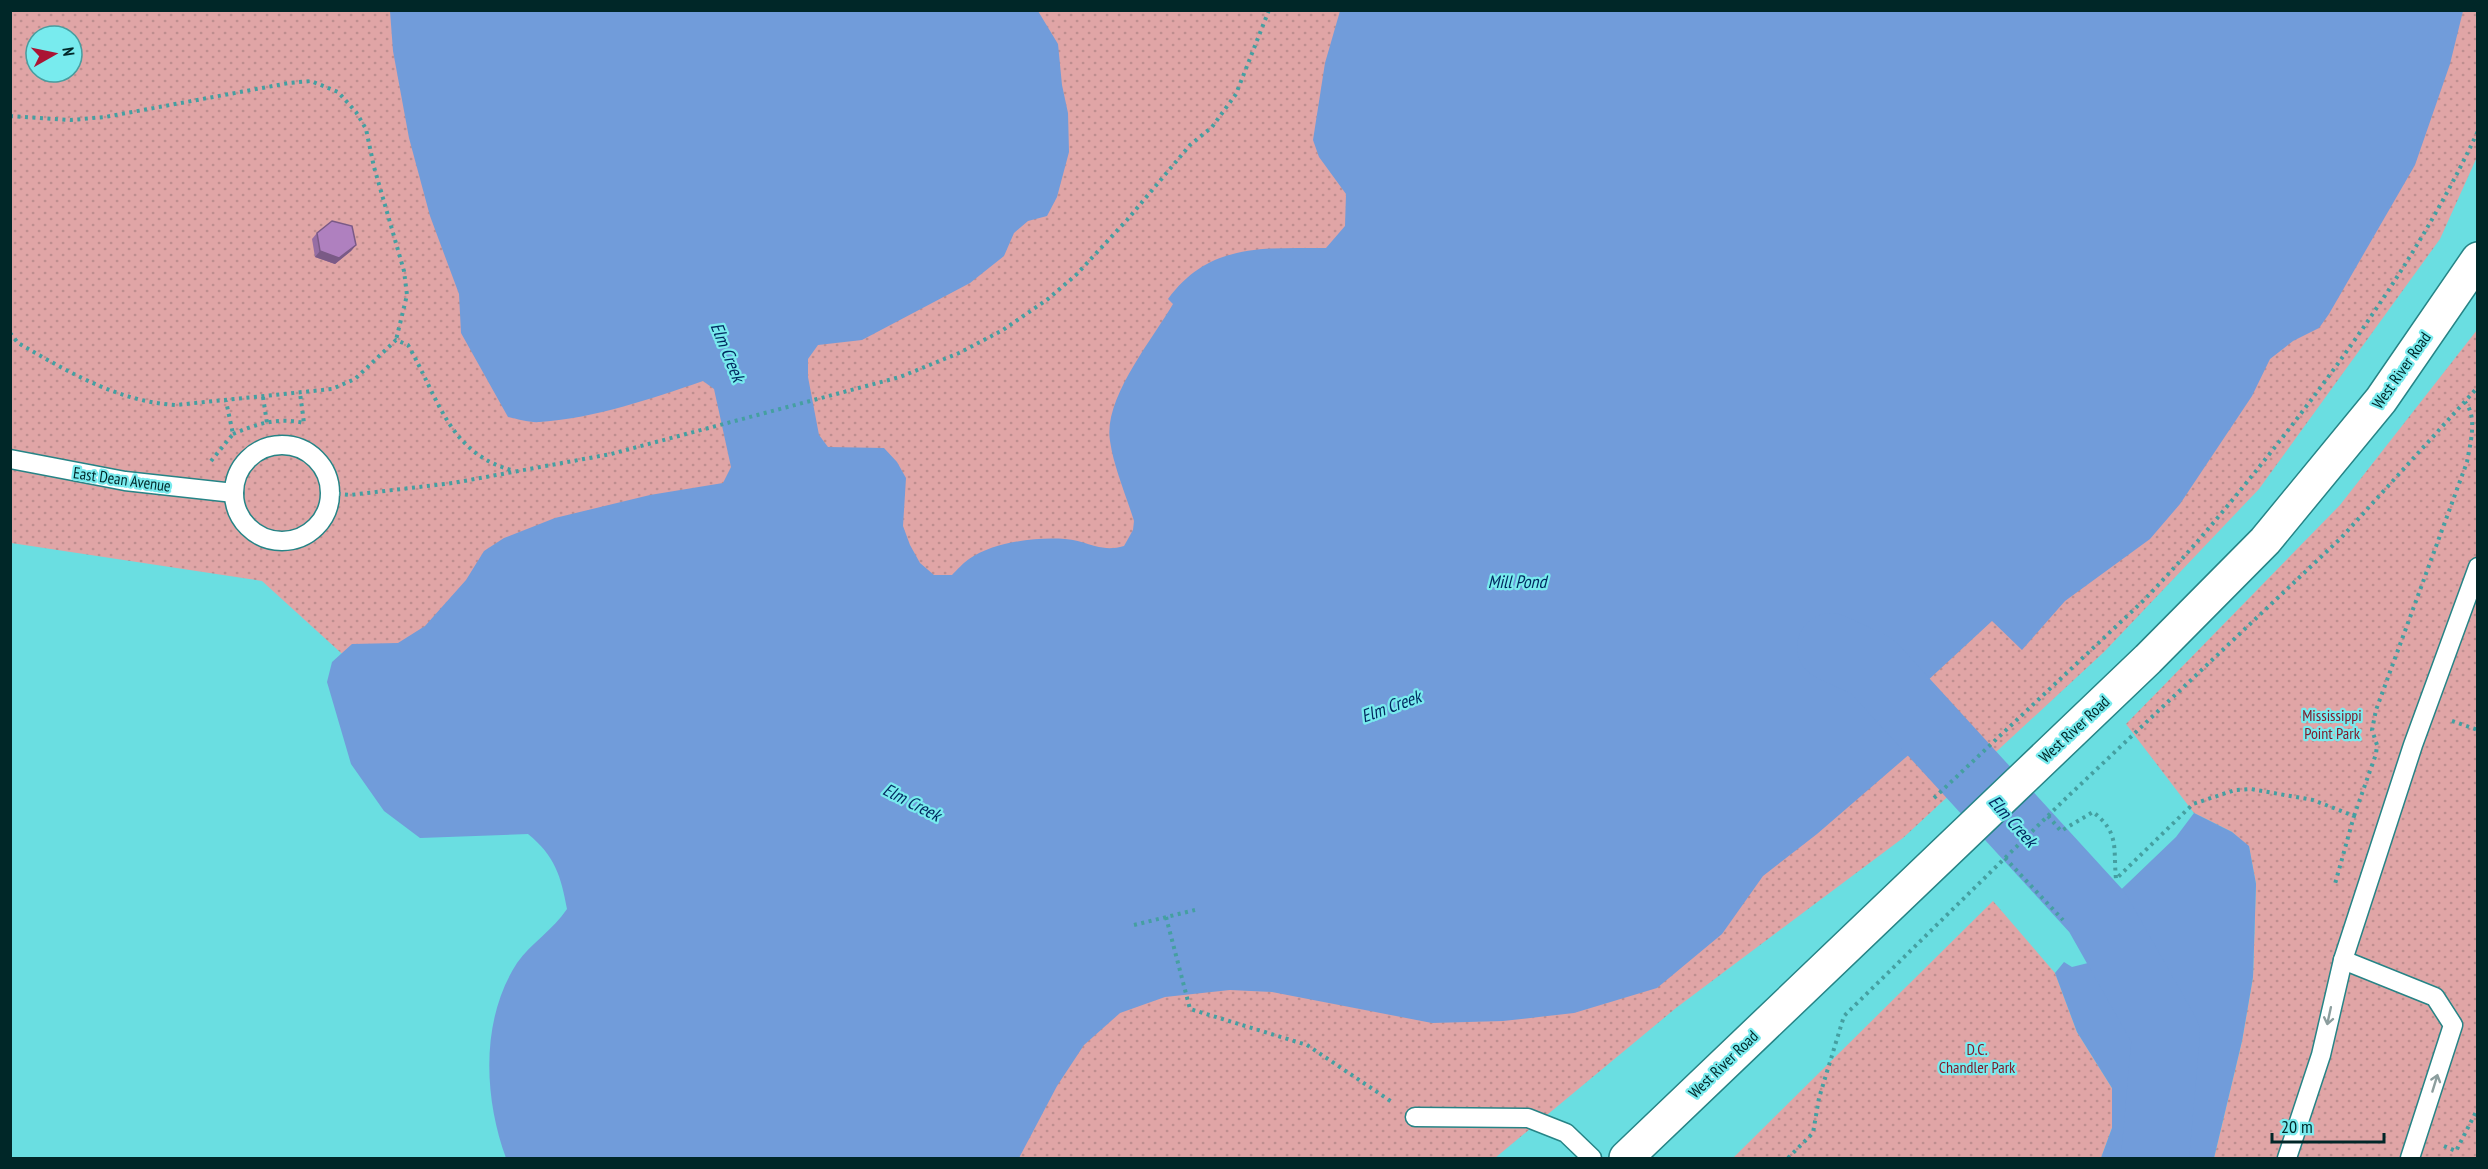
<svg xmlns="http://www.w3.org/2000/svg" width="2488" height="1169" font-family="'PT Sans Narrow',sans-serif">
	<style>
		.park { fill: url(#park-dots); fill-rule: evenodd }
		.water { fill: #719cda }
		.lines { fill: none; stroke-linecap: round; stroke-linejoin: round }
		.river { stroke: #719cda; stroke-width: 68 }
		.service-casing { stroke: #268486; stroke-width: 21 }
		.tertiary-casing { stroke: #268486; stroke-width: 36 }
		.path { stroke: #459fa1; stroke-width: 4; stroke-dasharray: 3 4.5; stroke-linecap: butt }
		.service { stroke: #fff; stroke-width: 18 }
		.tertiary { stroke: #fff; stroke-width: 33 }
		.wall { fill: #966ea4 }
		.shaded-wall { fill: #7a5a86 }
		.building { fill: #af80bf; stroke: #7a5a86; stroke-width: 1.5 }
		.oneway { stroke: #8c9e9e }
		.labels { text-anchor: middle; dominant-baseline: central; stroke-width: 4.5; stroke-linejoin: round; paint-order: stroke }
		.street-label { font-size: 16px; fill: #002728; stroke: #78ebee }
		.park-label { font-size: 16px; fill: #801c2b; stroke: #78ebee }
		.water-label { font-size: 18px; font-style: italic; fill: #00285f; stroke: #78ebee }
	</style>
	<defs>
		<pattern id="park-dots" width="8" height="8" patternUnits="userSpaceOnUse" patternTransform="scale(1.5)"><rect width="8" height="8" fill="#e0a5a6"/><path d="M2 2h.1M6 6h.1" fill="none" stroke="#be8e8f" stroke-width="1.8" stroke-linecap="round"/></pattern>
	</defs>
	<rect width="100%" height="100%" fill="#6adee1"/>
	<g class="park">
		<path d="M 10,11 L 2477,11 L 2477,157 L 2440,239 L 2259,489 L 2104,652 L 1903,838 L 1676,1008 L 1495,1158 L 896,1158 L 262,581 L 11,543 ZM 36,36 L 72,36 L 72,72 L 36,72 Z"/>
		<polygon points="2477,330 2477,1158 2214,1158 2242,1041 2253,977 2256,884 2249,847 2232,832 2194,813 2126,724 2340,505"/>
		<polygon points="1993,901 2055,973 2077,1032 2112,1088 2112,1128 2101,1158 1733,1158"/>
	</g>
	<g class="water">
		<path d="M 390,11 L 1038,11 L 1058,44 L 1062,85 L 1068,113 L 1069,152 L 1057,197 L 1047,216 L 1028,221 L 1014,233 L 1004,256 L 970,283 L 862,340 L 818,345 L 808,359 L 808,377 L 819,435 L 828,447 L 884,448 L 897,462 L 906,478 L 903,526 L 910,545 L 920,563 L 934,575 L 952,575 C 957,570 963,563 969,559 C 994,542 1035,537 1065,539 C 1089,541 1100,553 1124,546 L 1133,530 L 1134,521 C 1126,495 1114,468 1110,441 C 1103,399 1152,340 1173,304 L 1168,299 C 1209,243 1263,248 1326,248 L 1345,226 L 1346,194 L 1319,157 L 1313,140 L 1325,63 L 1340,11 L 2463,11 L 2450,64 L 2415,165 L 2329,314 L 2319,328 L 2293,341 L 2270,359 L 2252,396 L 2180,504 L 2150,539 L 2065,601 L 2022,650 L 1992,621 L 1885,720 L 1912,752 L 1817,834 L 1763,876 L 1722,934 L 1657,988 L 1574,1013 L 1503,1021 L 1432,1023 L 1272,992 L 1230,990 L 1165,997 L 1120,1013 L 1084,1045 L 1057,1086 L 1019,1158 L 506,1158 C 484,1098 480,1020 517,963 C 531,943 553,930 567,909 C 561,876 555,856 528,834 L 420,838 L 384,811 L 351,764 L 327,682 L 332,662 L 352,644 L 398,643 L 425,626 L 466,580 L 484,551 L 504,538 L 555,518 L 650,495 L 723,483 L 731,467 L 714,389 L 703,381 C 650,399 596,418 540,422 C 530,423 518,419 508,417 L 461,333 L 459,294 L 430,216 L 409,138 L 393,51 Z"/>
		<path d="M 2194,813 L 2232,832 L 2249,846 L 2256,884 L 2253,977 L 2242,1041 L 2214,1158 L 2101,1158 L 2112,1128 L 2112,1088 L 2077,1032 L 2055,973 L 2064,962 L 2072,967 L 2092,962 C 2097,946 2091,940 2081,928 L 2176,837 Z"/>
	</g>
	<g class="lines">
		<polyline class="river" points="1831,647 1872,666 2097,912 2166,1034 2155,1158"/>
		<g class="service-casing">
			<g id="service">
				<circle cx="282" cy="493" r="48"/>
				<polyline points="10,459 125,481 234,493"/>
				<polyline points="2343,960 2435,997 2453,1025 2410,1158"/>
				<polyline points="1415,1117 1528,1118 1566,1133 1592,1158"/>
				<polyline points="2287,1158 2321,1055 2343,960 2413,745 2478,567"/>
			</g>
		</g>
		<g class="tertiary-casing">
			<polyline id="tertiary" points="1626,1158 2148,659 2265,541 2381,400 2478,259"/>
		</g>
		<g class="path">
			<polyline points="10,116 71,120 105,117 289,83 311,81 338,92 356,112 366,129 374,167 404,271 407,295 396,340"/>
			<path d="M 10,333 L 18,343 C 67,371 118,402 176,405 L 332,389 L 355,379 L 396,340 L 408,345 C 439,399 449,455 515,471"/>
			<polyline points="263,397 267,423"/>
			<path d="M 233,434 C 256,424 278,417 304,423 L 300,393"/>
			<polyline points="211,461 233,434 226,401"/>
			<polyline points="330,493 350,495 453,483 611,454 900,377 959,353 1003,330 1048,299 1077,274 1127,220 1190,145 1212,127 1236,94 1269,10"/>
			<polyline points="2452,721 2478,730"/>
			<path d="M 1934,798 L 2143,601 C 2198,544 2248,482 2296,420 C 2366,328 2429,236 2478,131"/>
			<path d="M 2048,816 L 2061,831 L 2093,812 C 2120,833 2113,848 2116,879 L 2193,804 L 2235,790 L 2251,789 L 2313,800 L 2354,816 L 2335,884"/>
			<path d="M 2354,816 L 2376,754 L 2377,745 L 2372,730 L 2376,710 L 2467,462 C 2470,444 2478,417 2465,402"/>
			<polyline points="2005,858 2063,920"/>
			<polyline points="1166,917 1190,1009 1307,1045 1392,1102"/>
			<polyline points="1134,925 1195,910"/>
			<polyline points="2444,1146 2456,1151 2478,1108"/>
			<polyline points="1788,1158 1813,1133 1819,1098 1844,1016 2062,802 2341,538 2478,387"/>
		</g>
		<use href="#service" class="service"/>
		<use href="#tertiary" class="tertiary"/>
	</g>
	<polygon class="wall" points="317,233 356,245 351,251 335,264 315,257 312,239"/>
	<polygon class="shaded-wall" points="356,245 351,251 335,264 315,257 320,251"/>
	<polygon class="building" points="332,221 352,226 356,245 339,258 320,251 317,233"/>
	<defs><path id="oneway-shaft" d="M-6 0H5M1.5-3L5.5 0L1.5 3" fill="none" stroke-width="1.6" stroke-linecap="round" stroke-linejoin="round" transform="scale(1.5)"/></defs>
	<g class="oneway">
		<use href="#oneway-shaft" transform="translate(2329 1016) rotate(102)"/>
		<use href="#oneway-shaft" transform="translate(2435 1083) rotate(-73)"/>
	</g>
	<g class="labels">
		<g class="street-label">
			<text transform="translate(2401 370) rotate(-55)">West River Road</text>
			<text transform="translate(122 479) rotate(8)">East Dean Avenue</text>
			<text transform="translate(2074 729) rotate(-43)">West River Road</text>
			<text transform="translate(1723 1064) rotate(-44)">West River Road</text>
		</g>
		<g class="park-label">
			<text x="2332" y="715">Mississippi<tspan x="2332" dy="18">Point Park</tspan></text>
			<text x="1977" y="1049">D.C.<tspan x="1977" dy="18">Chandler Park</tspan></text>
		</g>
		<g class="water-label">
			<text transform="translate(728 352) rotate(68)">Elm Creek</text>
			<text x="1517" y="581">Mill Pond</text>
			<text transform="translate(1391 706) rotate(-20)">Elm Creek</text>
			<text transform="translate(912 802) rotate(27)">Elm Creek</text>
			<text transform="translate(2013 821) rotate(48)">Elm Creek</text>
		</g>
	</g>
	<rect width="2488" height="1169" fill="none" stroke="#002728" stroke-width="24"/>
	<g transform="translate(54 54) rotate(81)"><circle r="28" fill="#78ebee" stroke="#489d9f" stroke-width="1.5"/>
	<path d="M0-4.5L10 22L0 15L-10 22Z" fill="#aa1434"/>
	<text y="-9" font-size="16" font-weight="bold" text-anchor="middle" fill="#002728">N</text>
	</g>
	<path d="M2272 1133v9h112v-9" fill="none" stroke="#002728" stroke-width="3"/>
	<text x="2281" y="1133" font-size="18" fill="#002728" stroke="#78ebee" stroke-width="4.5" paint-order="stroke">20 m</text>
</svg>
